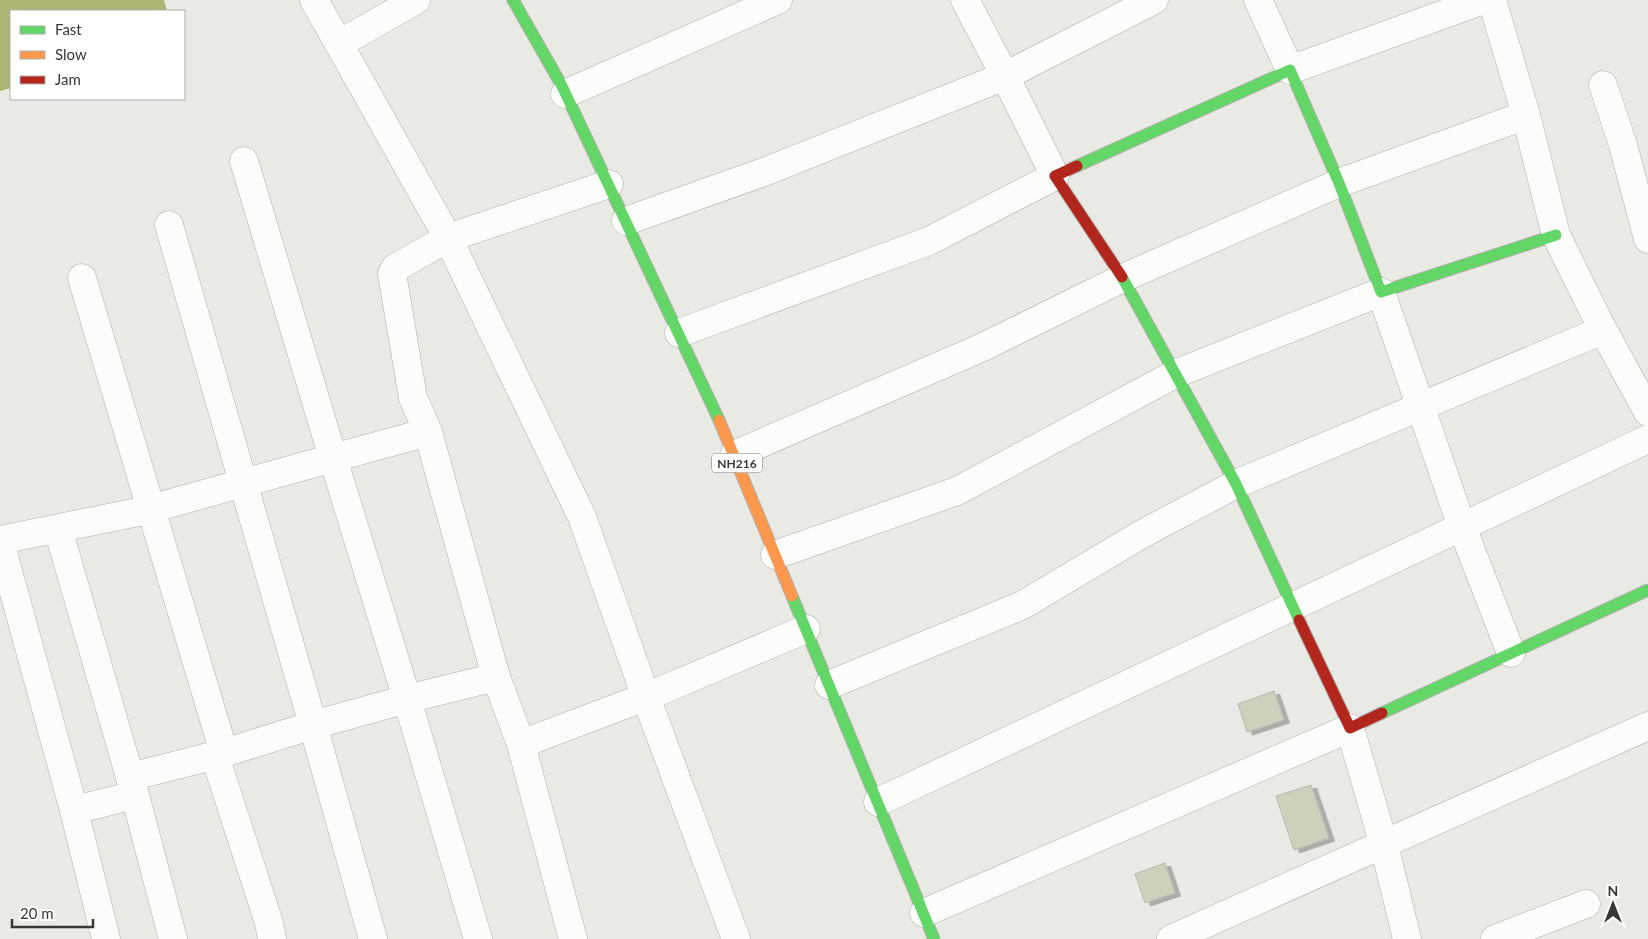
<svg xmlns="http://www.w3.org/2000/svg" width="1648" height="939" font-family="Lato,sans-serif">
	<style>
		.water { fill: #b0b473 }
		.building { fill: #ced0bc; stroke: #b7b7b4; filter: url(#shadow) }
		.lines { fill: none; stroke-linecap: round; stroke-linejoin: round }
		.street-casing { stroke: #afafab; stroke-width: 29 }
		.fast-casing { stroke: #afafab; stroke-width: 13 }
		.slow-casing { stroke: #afafab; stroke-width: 13 }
		.jam-casing { stroke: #afafab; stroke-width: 13 }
		.street { stroke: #fcfcfb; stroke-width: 28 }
		.fast { stroke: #63d668; stroke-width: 11 }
		.slow { stroke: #ff974d; stroke-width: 11 }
		.jam { stroke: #b3261e; stroke-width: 11 }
		.labels { text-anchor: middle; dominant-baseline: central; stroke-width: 4; stroke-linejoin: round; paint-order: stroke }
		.shield { fill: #fff; stroke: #737471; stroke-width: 1 }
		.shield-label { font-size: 12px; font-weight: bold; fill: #373834 }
	</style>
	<defs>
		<filter id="shadow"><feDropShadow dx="5.5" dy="3" stdDeviation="0" flood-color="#0004"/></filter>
	</defs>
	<rect width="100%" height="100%" fill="#eaeae5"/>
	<polygon class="water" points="0,0 164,0 167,11 11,11 11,88 0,91"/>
	<g class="building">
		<polygon points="1274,691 1284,720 1247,732 1238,704"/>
		<polygon points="1311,785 1329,838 1294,850 1276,796"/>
		<polygon points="1165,863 1175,893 1145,903 1135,874"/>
	</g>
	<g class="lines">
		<g class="street-casing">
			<g id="street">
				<polyline points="314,0 339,44"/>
				<polyline points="416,0 339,44 448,238 582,517 646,697 736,939"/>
				<polyline points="965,0 1005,76 1154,0"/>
				<polyline points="1258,0 1290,70 1483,0"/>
				<polyline points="1492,0 1526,115 1556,235 1603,330 1648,412"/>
				<polyline points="1603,85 1623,145 1648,239"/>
				<polyline points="565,94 778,0"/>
				<polyline points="244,161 333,458 428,432 413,398 395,291 392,274 395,268 448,238 609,184"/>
				<polyline points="626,221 764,172 1005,76 1055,176 929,241 679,333"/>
				<polyline points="169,225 313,725 407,699 478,939"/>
				<polyline points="82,278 224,753 313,725 373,939"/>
				<polyline points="428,432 496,677"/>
				<polyline points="734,455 983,347 1123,278 1339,183 1526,115"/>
				<polyline points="58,529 130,777 224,753"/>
				<polyline points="0,540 143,511 333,458 407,699 496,677 521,744 653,694 806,629"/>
				<polyline points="0,542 74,810 135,795 130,777"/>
				<polyline points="775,555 957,491 1175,374 1381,292 1462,527 1511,653"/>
				<polyline points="829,685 1023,605 1142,534 1236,484 1603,330"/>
				<polyline points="521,744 573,939"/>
				<polyline points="215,756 269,923 272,939"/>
				<polyline points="135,795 173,939"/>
				<polyline points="878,802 1648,439"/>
				<polyline points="74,810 106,939"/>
				<polyline points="924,913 1350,728 1384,845 1407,939"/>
				<polyline points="1171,939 1648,726"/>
				<polyline points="1495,939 1586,904"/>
			</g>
		</g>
		<g class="fast-casing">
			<g id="fast">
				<polyline points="513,0 562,86 719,420"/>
				<polyline points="1077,166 1290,70 1339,183 1381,292 1556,235"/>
				<polyline points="1122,277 1236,484 1299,620"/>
				<polyline points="792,596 934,939"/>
				<polyline points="1382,713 1648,590"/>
			</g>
		</g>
		<g class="slow-casing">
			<polyline id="slow" points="719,420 792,596"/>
		</g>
		<g class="jam-casing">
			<g id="jam">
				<polyline points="1077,166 1055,176 1122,277"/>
				<polyline points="1299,620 1350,728 1382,713"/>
			</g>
		</g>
		<use href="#street" class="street"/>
		<use href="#fast" class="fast"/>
		<use href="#slow" class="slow"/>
		<use href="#jam" class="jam"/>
	</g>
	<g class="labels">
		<rect class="shield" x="712" y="453.5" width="50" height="19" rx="4"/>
		<g class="shield-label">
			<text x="737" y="463">NH216</text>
		</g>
	</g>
	<rect x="10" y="10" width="175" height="90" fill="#ffffff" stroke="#afafae"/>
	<rect x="20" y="26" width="25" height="8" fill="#63d668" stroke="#afafae"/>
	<text x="55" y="35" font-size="15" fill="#373834">Fast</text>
	<rect x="20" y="51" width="25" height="8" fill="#ff974d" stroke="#afafae"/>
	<text x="55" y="60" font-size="15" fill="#373834">Slow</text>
	<rect x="20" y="76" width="25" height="8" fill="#b3261e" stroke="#afafae"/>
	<text x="55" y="85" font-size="15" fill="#373834">Jam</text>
	<g transform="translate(1613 904)" stroke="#ffffff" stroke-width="4" paint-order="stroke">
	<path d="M0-4L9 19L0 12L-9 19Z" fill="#373834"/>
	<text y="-8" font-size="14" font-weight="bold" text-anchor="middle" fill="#373834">N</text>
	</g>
	<path d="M12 919v8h81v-8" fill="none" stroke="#373834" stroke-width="2.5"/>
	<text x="20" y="919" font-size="15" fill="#373834" stroke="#ffffff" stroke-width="4" paint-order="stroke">20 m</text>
</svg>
